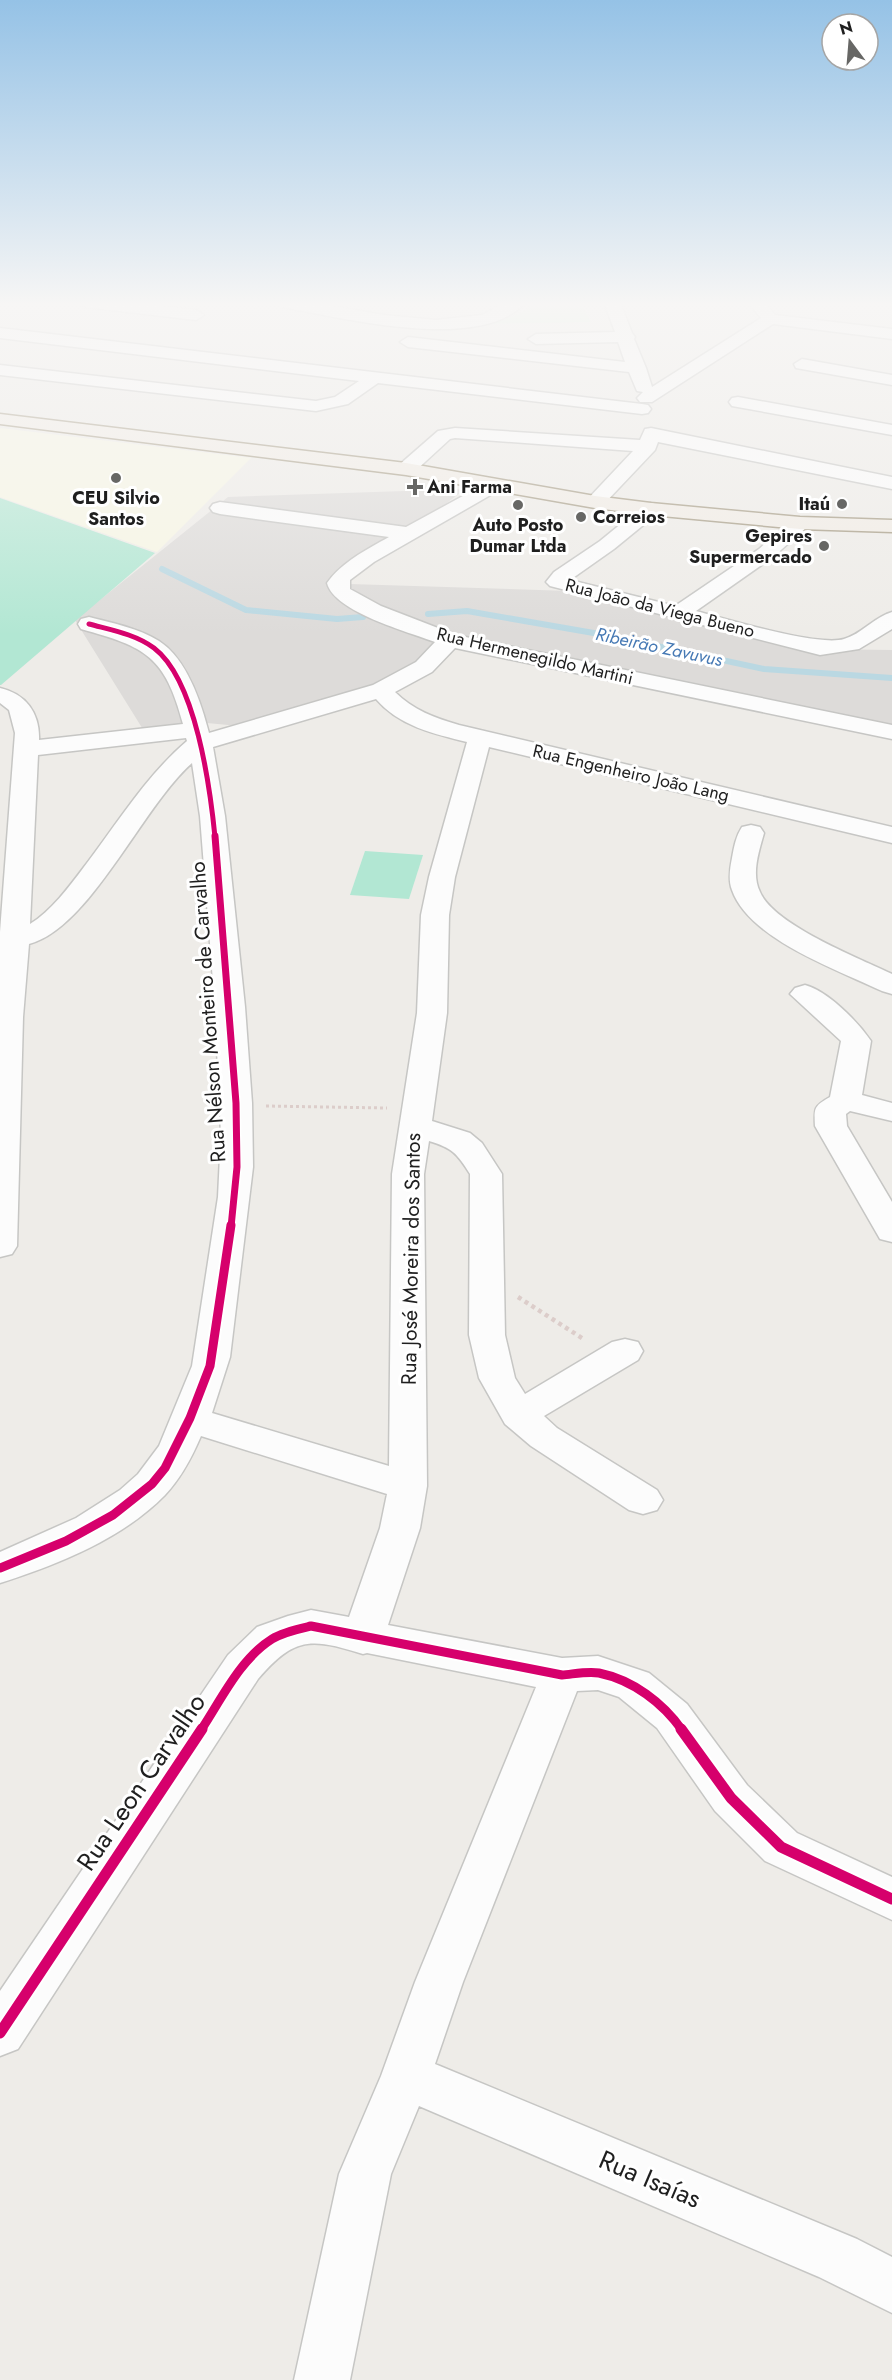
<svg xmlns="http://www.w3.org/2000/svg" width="892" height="2380" font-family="Jost,sans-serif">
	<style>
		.residential { fill: #dddbd9 }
		.education { fill: #f7f6e4 }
		.park { fill: #d5f5d6 }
		.pitch { fill: #b2e7d3 }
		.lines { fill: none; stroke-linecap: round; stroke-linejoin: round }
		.stream { stroke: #bad8e2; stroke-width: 6 }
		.minor-casing { stroke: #c6c6c4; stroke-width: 3 }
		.major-casing { stroke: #a59b84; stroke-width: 3 }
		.path-far1 { stroke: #dccdca; stroke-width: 3; stroke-dasharray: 3 3; stroke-linecap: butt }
		.path { stroke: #dccdca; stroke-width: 4.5; stroke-dasharray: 4 4; stroke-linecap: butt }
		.minor { fill: #fcfcfc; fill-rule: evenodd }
		.major { fill: #f1ece5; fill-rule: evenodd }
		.cycleway-far3-casing { stroke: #fff; stroke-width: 8 }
		.cycleway-far2-casing { stroke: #fff; stroke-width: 10 }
		.cycleway-far1-casing { stroke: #fff; stroke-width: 13 }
		.cycleway-casing { stroke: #fff; stroke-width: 15 }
		.cycleway-far3 { stroke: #d6006c; stroke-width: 5 }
		.cycleway-far2 { stroke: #d6006c; stroke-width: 7 }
		.cycleway-far1 { stroke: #d6006c; stroke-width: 9 }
		.cycleway { stroke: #d6006c; stroke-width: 11 }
		.poi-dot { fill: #676765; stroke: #fff; stroke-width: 2 }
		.labels { text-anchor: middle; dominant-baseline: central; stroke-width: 6; stroke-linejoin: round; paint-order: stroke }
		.far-poi-label { font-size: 18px; font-weight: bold; fill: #1f1f1f; stroke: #fff; text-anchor: start }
		.far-street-label { font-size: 18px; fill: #1f1f1f; stroke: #fff }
		.far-water-label { font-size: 18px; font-style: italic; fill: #4679b4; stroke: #fff }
		.street-label { font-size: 21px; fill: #1f1f1f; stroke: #fff }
		.near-street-label { font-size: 26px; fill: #1f1f1f; stroke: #fff }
	</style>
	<rect width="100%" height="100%" fill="#eeece8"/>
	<polygon class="residential" points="465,489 353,575 350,584 570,591 813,649 892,650 892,727 503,643 464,640 378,685 239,726 207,723 144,731 75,620 228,497"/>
	<polygon class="education" points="0,428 251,458 157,552 0,497"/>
	<path class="park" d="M 534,302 L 580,302 L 591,322 L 475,324 C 497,321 519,320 534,302 Z"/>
	<g class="pitch">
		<polygon points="0,498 155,553 1,685 0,685"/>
		<polygon points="365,851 423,855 409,899 350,895"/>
	</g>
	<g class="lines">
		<g class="stream">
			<polyline points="162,569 246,610 337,619 363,617"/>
			<polyline points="428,614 467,611 611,636 764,669 892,678"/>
		</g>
		<g class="minor-casing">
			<g id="minor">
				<polygon points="77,302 127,302 196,310 204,315 196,320 85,307"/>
				<path d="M 274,302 L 309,302 L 384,315 L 436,320 L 482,315 L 506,302 L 525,302 C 483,354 338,317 282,307 Z"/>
				<polygon points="604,302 620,302 632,333 635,337 634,339 646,368 652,387 761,318 748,302 764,302 775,315 892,329 892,339 773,324 652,402 640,402 637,398 643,392 637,391 629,372 408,347 400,342 408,337 625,362 618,342 536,344 528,339 536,334 615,332"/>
				<polygon points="0,328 642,404 648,405 651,409 648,413 642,414 378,383 348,404 316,411 0,375 0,365 316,401 335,397 359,381 0,338"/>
				<polygon points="802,359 892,375 892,385 796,368 794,364"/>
				<polygon points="738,397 892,425 892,435 732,406 729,402 732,398"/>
				<polygon points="455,428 640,440 645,429 651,428 892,477 892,489 658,442 655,450 602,506 588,506 585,502 633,451 455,438 450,439 413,473 399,473 397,469 399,465 438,431"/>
				<path d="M 494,479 L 501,481 L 504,485 L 501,489 L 374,562 L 350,580 L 350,589 L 381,606 L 456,635 L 892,725 L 892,739 L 455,648 L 432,672 L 395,692 C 413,710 435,718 459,725 L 892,827 L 892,843 L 489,747 L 455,877 L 449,915 L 447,1013 L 432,1121 L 470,1133 L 482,1143 L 502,1174 L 505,1335 L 515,1378 L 525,1394 L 612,1342 L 625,1339 L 638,1342 L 643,1351 L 638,1360 L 544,1416 L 557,1428 L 657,1490 L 663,1500 L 657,1510 L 643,1514 L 629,1510 L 531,1446 L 505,1424 L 479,1378 L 469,1335 L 470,1174 C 457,1153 452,1148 429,1141 L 424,1174 L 427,1486 L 420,1528 L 388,1625 L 562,1658 L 598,1656 L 649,1673 L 687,1704 L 747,1785 L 797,1833 L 892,1877 L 892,1920 L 765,1861 L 715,1811 L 657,1728 L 619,1697 L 598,1690 L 577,1691 L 463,1982 L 435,2064 L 857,2239 L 892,2257 L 892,2313 L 819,2277 L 419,2106 L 391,2174 L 350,2380 L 294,2380 L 339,2174 L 381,2076 L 415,1982 L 536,1687 L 367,1653 L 363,1654 C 311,1638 295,1636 258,1679 L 18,2049 L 0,2056 L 0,1991 L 228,1655 L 257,1627 L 288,1616 L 311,1610 L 349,1617 L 380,1528 L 387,1494 L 201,1436 C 192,1457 181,1478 165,1495 C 122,1539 57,1565 0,1583 L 0,1552 L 76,1518 L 120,1490 L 138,1474 L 159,1446 L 192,1366 L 218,1197 L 221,1135 L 215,1007 L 200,816 L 192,763 C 142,807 90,928 29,944 L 23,1017 L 17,1246 L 12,1254 L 0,1257 L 0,932 L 15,733 L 9,710 L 0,703 L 0,688 C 26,694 40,713 39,740 L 183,724 C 165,656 146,647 81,629 L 78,624 L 81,619 L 89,617 C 112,623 138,628 159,641 C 187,659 201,702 209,733 L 373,685 L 416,662 L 435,642 C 409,632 334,612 327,583 C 342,562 366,550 389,537 L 220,514 L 213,512 L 210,508 L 213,504 L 220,502 L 406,527 ZM 376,699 C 399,726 434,734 467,742 L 429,877 L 421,915 L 417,1013 L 392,1174 L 389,1466 L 212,1413 L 230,1357 L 253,1167 L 252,1103 L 245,1007 L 225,816 L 213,747 ZM 186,738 L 187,741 C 145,777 117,824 84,867 C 69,887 51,911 30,924 L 38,755 Z"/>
				<path d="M 651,503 L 658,505 L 661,509 L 658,513 L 614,549 L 570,580 L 675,606 L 759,549 L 793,519 L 807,519 L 810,523 L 807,527 L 773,557 L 696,611 C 727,619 818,647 844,639 C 862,634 874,617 892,612 L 892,629 L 859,649 L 820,655 L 550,586 L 546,582 L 554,572 L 600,541 L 644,505 Z"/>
				<path d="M 751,825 L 760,827 L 764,833 C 759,851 751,874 760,892 C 774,925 859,958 892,974 L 892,994 L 882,991 C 838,970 749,939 732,890 C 728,880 730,868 732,858 C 734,847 736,836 742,827 Z"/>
				<path d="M 805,985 C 828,991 858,1022 871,1041 L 862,1095 L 892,1103 L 892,1121 L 850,1111 L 846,1114 L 847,1126 L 892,1202 L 892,1242 L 880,1239 L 815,1126 C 814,1108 814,1106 830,1097 L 841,1041 L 790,994 L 795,988 Z"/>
			</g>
		</g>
		<g class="major-casing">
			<polygon id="major" points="0,414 406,463 595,496 651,503 800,517 892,520 892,532 800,529 651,515 595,508 406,475 0,424"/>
		</g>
		<polyline class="path-far1" points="266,1106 387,1108"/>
		<polyline class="path" points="518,1297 585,1340"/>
		<use href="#minor" class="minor"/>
		<use href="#major" class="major"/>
		<g class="cycleway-far3-casing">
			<path id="cycleway-far3" d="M 89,624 C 111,630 135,634 154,648 C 196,680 210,787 215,837"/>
		</g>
		<g class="cycleway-far2-casing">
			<polyline id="cycleway-far2" points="215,836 236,1103 237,1167 231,1227"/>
		</g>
		<g class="cycleway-far1-casing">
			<g id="cycleway-far1">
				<polyline points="0,1568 66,1541 113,1515 152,1484 165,1468 190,1418 210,1366 231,1225"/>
				<path d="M 201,1730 C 221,1700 240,1659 272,1639 C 283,1632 298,1629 311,1626 L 562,1675 C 574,1674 588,1671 599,1673 C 633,1680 663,1703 682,1730"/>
			</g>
		</g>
		<g class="cycleway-casing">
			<g id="cycleway">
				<polyline points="681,1729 731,1798 781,1847 892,1899"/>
				<polyline points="0,2033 202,1729"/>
			</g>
		</g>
		<use href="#cycleway-far3" class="cycleway-far3"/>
		<use href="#cycleway-far2" class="cycleway-far2"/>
		<use href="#cycleway-far1" class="cycleway-far1"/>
		<use href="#cycleway" class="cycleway"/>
	</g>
	<linearGradient id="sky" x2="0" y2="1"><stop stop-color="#95c2e6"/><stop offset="0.48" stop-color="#f7f6f5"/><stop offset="1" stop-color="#f7f6f5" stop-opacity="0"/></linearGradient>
	<rect width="892" height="635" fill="url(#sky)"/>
	<g class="poi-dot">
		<circle cx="116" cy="478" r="6"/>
		<path d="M412 478h6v6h6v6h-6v6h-6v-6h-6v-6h6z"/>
		<circle cx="842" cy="504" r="6"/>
		<circle cx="518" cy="505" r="6"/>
		<circle cx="581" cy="517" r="6"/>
		<circle cx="824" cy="546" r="6"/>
	</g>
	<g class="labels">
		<g class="far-poi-label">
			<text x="427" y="487">Ani Farma</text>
			<text x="116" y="498" text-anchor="middle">CEU Silvio<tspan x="116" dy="21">Santos</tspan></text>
			<text x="830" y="504" text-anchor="end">Itaú</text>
			<text x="593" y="517">Correios</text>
			<text x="518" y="525" text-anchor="middle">Auto Posto<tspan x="518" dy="21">Dumar Ltda</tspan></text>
			<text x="812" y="536" text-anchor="end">Gepires<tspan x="812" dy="21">Supermercado</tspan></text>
		</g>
		<g class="far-street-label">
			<text transform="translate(660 608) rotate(14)">Rua João da Viega Bueno</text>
			<text transform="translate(535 656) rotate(13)">Rua Hermenegildo Martini</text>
			<text transform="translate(631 773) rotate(13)">Rua Engenheiro João Lang</text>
		</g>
		<g class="far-water-label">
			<text transform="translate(659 647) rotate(12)">Ribeirão Zavuvus</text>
		</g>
		<g class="street-label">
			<text transform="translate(208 1012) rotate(-94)">Rua Nélson Monteiro de Carvalho</text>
			<text transform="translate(411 1259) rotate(-89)">Rua José Moreira dos Santos</text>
		</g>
		<g class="near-street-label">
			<text transform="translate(141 1782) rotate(-56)">Rua Leon Carvalho</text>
			<text transform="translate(650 2179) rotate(23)">Rua Isaías</text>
		</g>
	</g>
	<g transform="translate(850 42) rotate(344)"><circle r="28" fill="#ffffff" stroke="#a5a5a5" stroke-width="1.5"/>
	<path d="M0-4.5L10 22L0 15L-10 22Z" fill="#676765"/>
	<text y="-9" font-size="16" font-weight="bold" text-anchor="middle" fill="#1f1f1f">N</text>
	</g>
</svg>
